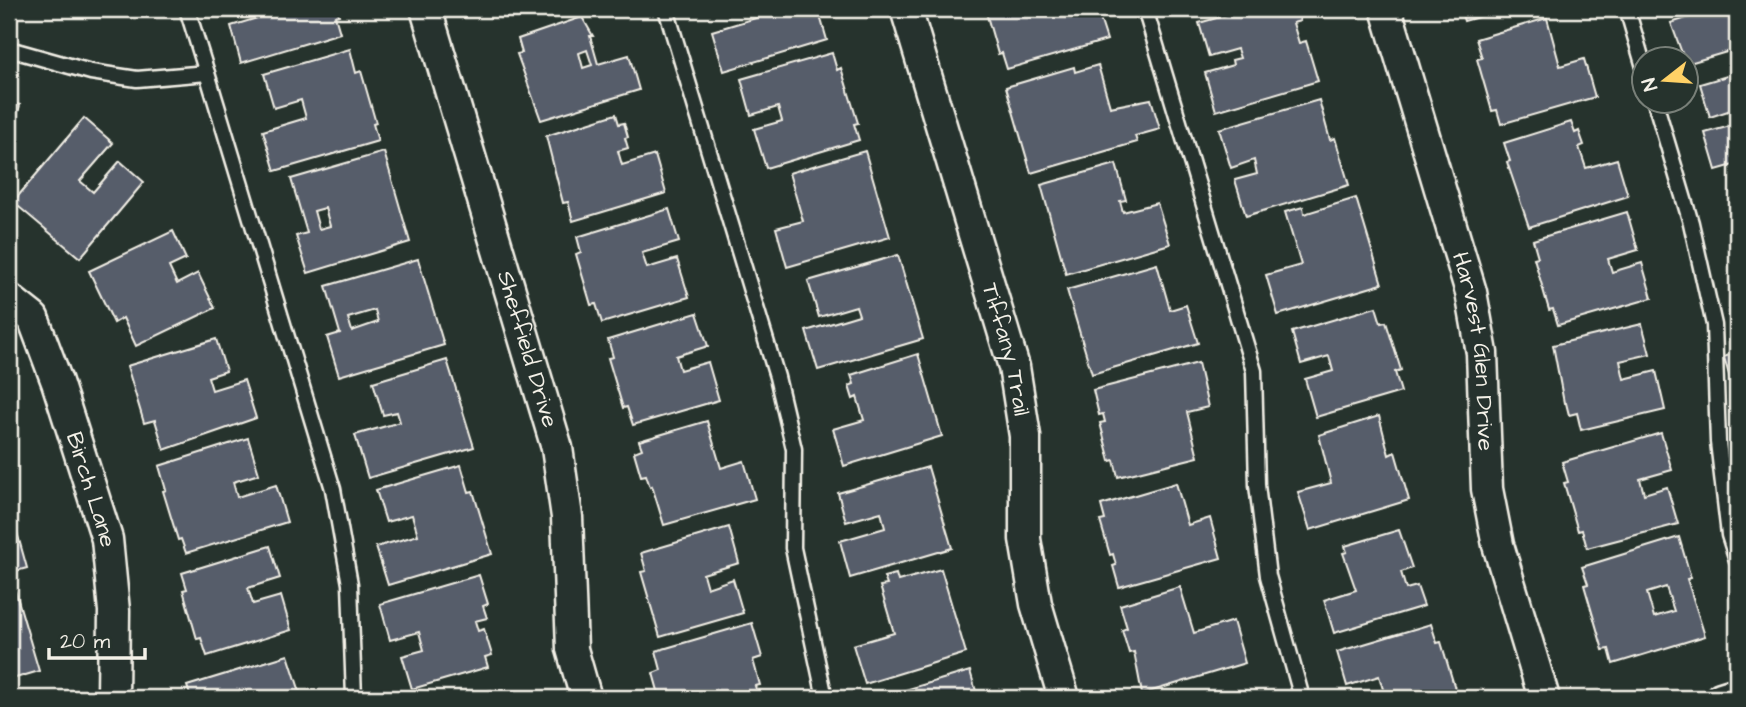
<svg xmlns="http://www.w3.org/2000/svg" width="1746" height="707" font-family="'Architects Daughter',sans-serif">
	<style>
		.building { fill: #575d6a; stroke: #f4f1e8; stroke-width: 2; fill-rule: evenodd }
		.lines { fill: none; stroke-linecap: round; stroke-linejoin: round }
		.service-casing { stroke: #f4f1e8; stroke-width: 19 }
		.minor-casing { stroke: #f4f1e8; stroke-width: 35 }
		.service { stroke: #26332d; stroke-width: 14 }
		.minor { stroke: #26332d; stroke-width: 30 }
		.labels { text-anchor: middle; dominant-baseline: central; stroke-width: 5; stroke-linejoin: round; paint-order: stroke }
		.street-label { font-size: 23px; fill: #f4f1e8; stroke: #26332d }
	</style>
	<rect width="100%" height="100%" fill="#26332d"/>
	<filter id="ink" filterUnits="userSpaceOnUse"><feTurbulence type="fractalNoise" baseFrequency=".0143" numOctaves="2"/><feDisplacementMap in="SourceGraphic" scale="14" xChannelSelector="R" yChannelSelector="G"/><feConvolveMatrix kernelMatrix="1 2 1 2 8 2 1 2 1" color-interpolation-filters="sRGB"/></filter>
	<g filter="url(#ink)">
		<g class="building">
			<polygon points="276,9 337,9 339,15 335,16 340,33 241,63 231,26 277,12"/>
			<polygon points="757,9 818,9 827,40 724,71 712,31 759,17"/>
			<polygon points="985,9 1049,9 1050,13 1066,9 1097,9 1107,40 1007,69 1002,53 998,54"/>
			<polygon points="1248,9 1297,9 1300,21 1293,23 1299,43 1306,41 1318,81 1216,111 1205,73 1233,65 1232,60 1240,58 1237,49 1209,57 1199,23"/>
			<polygon points="1460,9 1507,9 1464,21"/>
			<polygon points="1704,9 1737,9 1737,49 1686,64 1671,23 1705,12"/>
			<path d="M 582,17 L 593,36 L 590,36 L 598,64 L 629,55 L 639,90 L 541,120 L 517,54 L 522,53 L 518,39 ZM 587,50 L 592,65 L 583,68 L 579,53 Z"/>
			<polygon points="1547,18 1560,66 1584,59 1595,97 1501,124 1497,110 1492,111 1477,59 1482,58 1476,39"/>
			<polygon points="350,49 356,73 361,71 376,123 373,124 378,141 275,171 263,131 306,118 301,100 274,108 264,74"/>
			<polygon points="832,53 837,70 841,68 858,123 854,124 859,140 766,168 754,129 782,121 778,107 751,115 741,79"/>
			<polygon points="1098,65 1110,107 1151,99 1160,129 1135,136 1137,142 1031,173 1006,87 1074,67 1075,72"/>
			<polygon points="1737,73 1737,108 1710,117 1700,84"/>
			<polygon points="1319,100 1330,140 1335,138 1349,185 1246,216 1235,180 1257,174 1254,160 1231,168 1219,129"/>
			<polygon points="9,102 20,105 9,146"/>
			<polygon points="616,114 619,124 624,123 628,137 625,138 628,148 618,151 622,165 655,155 666,193 573,221 568,202 563,203 546,136"/>
			<polygon points="84,118 113,143 80,181 93,192 120,161 144,182 80,258 13,202"/>
			<polygon points="1737,118 1737,164 1716,170 1705,133 1734,125 1733,119"/>
			<polygon points="1571,122 1575,133 1579,131 1584,145 1579,147 1586,168 1617,159 1628,196 1529,227 1507,162 1510,161 1504,143"/>
			<polygon points="865,151 890,237 787,267 776,228 803,221 789,173"/>
			<path d="M 384,152 L 410,242 L 308,273 L 296,236 L 307,233 L 291,179 ZM 325,208 L 330,226 L 319,229 L 314,211 Z"/>
			<polygon points="1116,164 1126,200 1120,201 1123,212 1157,203 1170,244 1066,274 1041,185"/>
			<polygon points="1356,198 1382,284 1278,315 1266,275 1301,265 1285,212 1303,207 1304,214"/>
			<polygon points="669,209 679,242 642,253 647,268 677,259 689,297 602,323 596,304 591,305 576,254 581,252 577,237"/>
			<polygon points="1627,212 1638,250 1608,259 1612,272 1642,263 1652,298 1558,325 1553,309 1549,310 1534,258 1538,257 1533,240"/>
			<polygon points="173,231 186,259 169,267 177,284 198,273 215,308 136,346 123,318 114,323 89,271"/>
			<polygon points="898,255 923,339 818,370 806,331 859,315 856,306 819,317 808,281"/>
			<path d="M 418,259 L 444,345 L 339,376 L 327,337 L 340,333 L 326,286 ZM 375,310 L 378,322 L 352,331 L 348,318 Z"/>
			<polygon points="1157,264 1170,310 1186,305 1198,343 1092,374 1067,290"/>
			<polygon points="1376,307 1381,323 1386,322 1401,370 1395,372 1401,392 1316,417 1305,379 1333,371 1329,356 1301,364 1292,332"/>
			<polygon points="697,313 708,346 676,356 680,370 708,362 719,400 633,425 627,407 623,408 608,358 613,357 608,340"/>
			<polygon points="1642,324 1650,354 1620,361 1624,379 1656,371 1665,410 1581,430 1577,413 1569,415 1566,403 1564,403 1553,345"/>
			<polygon points="216,339 226,371 208,377 212,390 244,380 256,418 164,450 155,420 144,423 127,366"/>
			<polygon points="1737,352 1737,388 1733,389 1724,357"/>
			<polygon points="918,354 942,436 844,466 833,429 864,420 857,397 853,399 849,386 854,384 851,375"/>
			<polygon points="447,360 474,447 368,478 355,435 400,422 397,412 383,415 373,382"/>
			<polygon points="1198,363 1208,407 1187,412 1198,457 1118,477 1114,460 1110,461 1100,423 1105,422 1103,414 1099,415 1093,390"/>
			<polygon points="1379,416 1389,455 1395,452 1409,500 1310,530 1298,492 1331,483 1319,435"/>
			<polygon points="707,421 721,468 744,461 755,499 664,525 652,486 650,487 646,475 641,476 634,452 642,449 639,441"/>
			<polygon points="1661,433 1672,470 1640,479 1644,494 1667,487 1678,524 1587,548 1582,530 1578,531 1564,483 1568,482 1562,462"/>
			<polygon points="248,438 259,474 233,482 237,497 276,485 287,522 186,553 181,539 178,540 163,491 166,490 159,466"/>
			<polygon points="461,465 469,492 473,491 492,554 388,585 376,547 418,535 412,515 386,522 376,490"/>
			<polygon points="928,467 952,548 850,578 840,541 885,528 881,512 846,522 838,493"/>
			<polygon points="1176,483 1188,525 1210,518 1221,558 1119,587 1113,566 1116,565 1113,554 1110,555 1100,521 1105,520 1101,505"/>
			<polygon points="9,504 27,568 9,573"/>
			<polygon points="729,527 739,563 703,574 707,588 733,579 743,613 660,637 641,572 646,571 641,553"/>
			<polygon points="1399,530 1412,568 1401,572 1406,589 1417,586 1424,606 1334,633 1324,600 1356,590 1343,553 1347,552 1345,546"/>
			<path d="M 1679,537 L 1691,578 L 1687,579 L 1705,636 L 1613,664 L 1609,649 L 1603,650 L 1584,585 L 1588,584 L 1582,567 ZM 1666,587 L 1674,611 L 1654,617 L 1647,593 Z"/>
			<polygon points="270,546 280,578 248,588 253,604 281,596 291,630 207,656 201,638 197,639 183,590 187,589 182,573"/>
			<polygon points="941,569 966,653 865,684 853,645 894,633 880,586 887,585 884,577 896,574 898,581"/>
			<polygon points="479,575 488,604 483,606 487,618 475,621 478,631 484,629 492,655 485,657 488,667 412,689 402,656 424,650 419,632 390,640 380,604"/>
			<polygon points="13,583 39,671 9,680 9,584"/>
			<polygon points="1180,587 1194,633 1233,621 1245,663 1142,694 1134,652 1129,653 1122,630 1127,628 1120,605"/>
			<polygon points="752,623 762,657 753,660 760,685 755,686 759,698 660,698 653,673 661,670 656,651"/>
			<polygon points="1431,624 1437,643 1441,642 1456,692 1451,694 1453,698 1381,698 1385,696 1379,676 1347,686 1337,652"/>
			<polygon points="288,655 300,692 278,698 191,698 187,686"/>
			<polygon points="970,671 978,698 878,698"/>
			<polygon points="491,690 494,698 463,698"/>
			<polygon points="1236,692 1238,698 1214,698"/>
		</g>
		<g class="lines">
			<g class="service-casing">
				<g id="service">
					<polyline points="187,9 207,73"/>
					<polyline points="666,9 777,377 794,449 793,548 825,698"/>
					<polyline points="1145,9 1254,371 1257,485 1268,576 1302,698"/>
					<polyline points="1627,9 1644,67"/>
					<polyline points="9,49 91,72 137,79 207,73 333,489 350,584 354,698"/>
					<polyline points="1655,102 1691,223 1714,325 1718,442 1729,535 1737,560"/>
				</g>
			</g>
			<g class="minor-casing">
				<g id="minor">
					<path id="s1" d="M 426,9 L 557,448 L 567,517 L 572,649 L 586,698"/>
					<path id="s2" d="M 906,9 L 1014,367 L 1025,436 L 1025,539 L 1036,604 L 1064,698"/>
					<path id="s3" d="M 1386,9 L 1471,292 L 1482,353 L 1487,489 L 1498,545 L 1544,698"/>
					<path id="s4" d="M 9,299 L 33,318 L 57,382 L 107,539 L 114,611 L 113,698"/>
					<polyline points="1721,698 1737,693"/>
				</g>
			</g>
			<use href="#service" class="service"/>
			<use href="#minor" class="minor"/>
		</g>
	</g>
	<g class="labels">
		<g class="street-label">
			<text stroke="none"><textPath href="#s1" startOffset="355">Sheffield Drive</textPath></text>
			<text stroke="none"><textPath href="#s2" startOffset="355">Tiffany Trail</textPath></text>
			<text stroke="none"><textPath href="#s3" startOffset="355">Harvest Glen Drive</textPath></text>
			<text stroke="none"><textPath href="#s4" startOffset="212">Birch Lane</textPath></text>
		</g>
	</g>
	<rect width="1746" height="707" fill="none" stroke="#26332d" stroke-width="35"/>
	<rect x="18" y="18" width="1711" height="672" fill="none" stroke="#f4f1e8" stroke-width="2.5" filter="url(#ink)"/>
	<g transform="translate(1665 80) rotate(253)"><circle r="33" fill="#26332d" stroke="#787f78" stroke-width="2"/>
	<path d="M0-5L12 26L0 18L-12 26Z" fill="#ffd166"/>
	<text y="-10" font-size="19" font-weight="bold" text-anchor="middle" fill="#f4f1e8">N</text>
	</g>
	<path d="M49 648v10h96v-10" fill="none" stroke="#f4f1e8" stroke-width="3.5"/>
	<text x="60" y="648" font-size="21" fill="#f4f1e8" stroke="#26332d" stroke-width="5" paint-order="stroke">20 m</text>
</svg>
